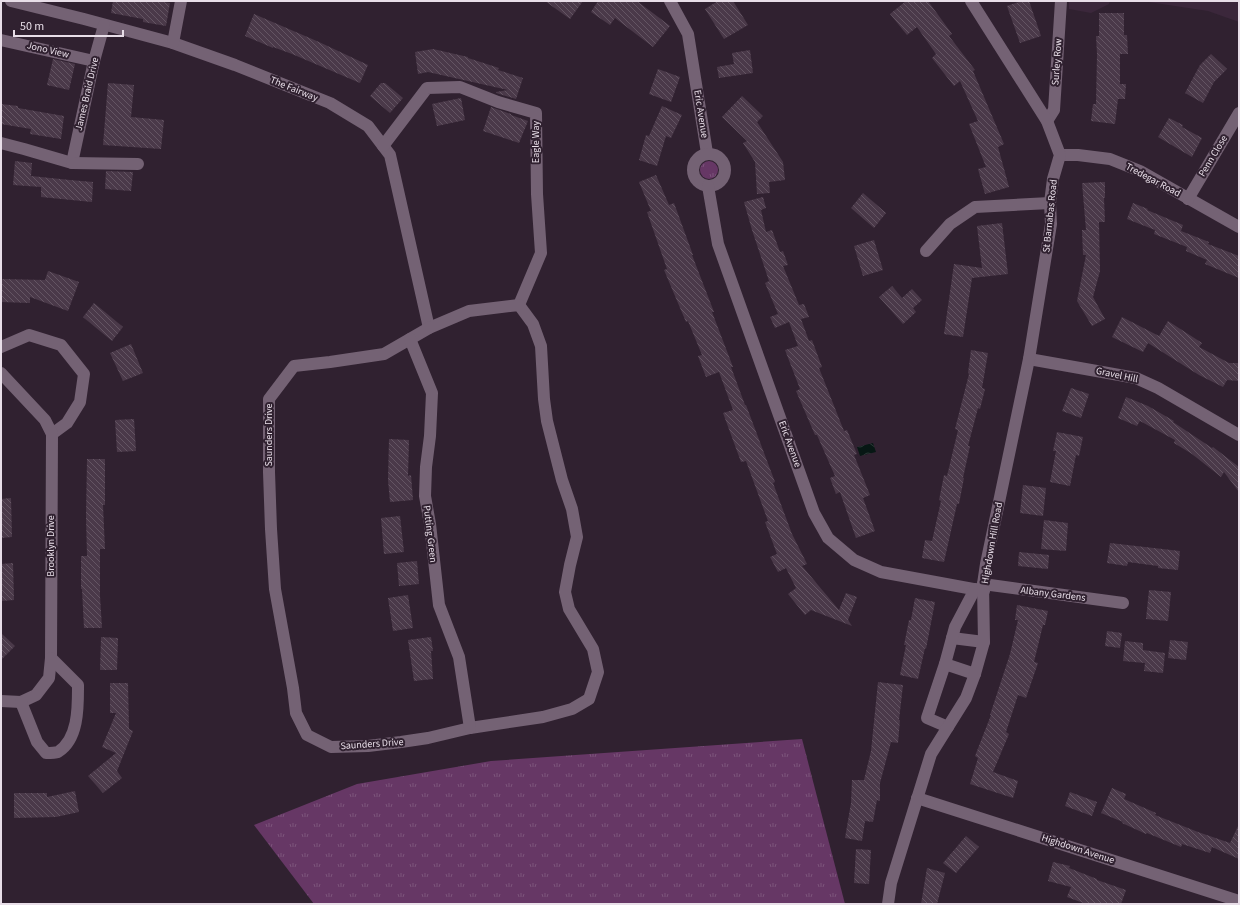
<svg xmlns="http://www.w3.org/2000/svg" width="1240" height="905" font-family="'Source Sans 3',sans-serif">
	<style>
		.built { fill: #3b273b }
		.grass { fill: url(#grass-tufts) }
		.water { fill: url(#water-waves) }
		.building { fill: url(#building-back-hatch) }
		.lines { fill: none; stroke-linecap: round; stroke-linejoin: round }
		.minor { stroke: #746274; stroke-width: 12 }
		.labels { text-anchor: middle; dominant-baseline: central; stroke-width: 4; stroke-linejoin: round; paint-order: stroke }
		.street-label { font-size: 10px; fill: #e8dee8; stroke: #302130 }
	</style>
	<defs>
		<pattern id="grass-tufts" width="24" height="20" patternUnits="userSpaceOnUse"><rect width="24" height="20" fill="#663765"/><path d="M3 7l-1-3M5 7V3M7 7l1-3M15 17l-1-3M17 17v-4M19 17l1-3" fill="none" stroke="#7c547b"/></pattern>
		<pattern id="water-waves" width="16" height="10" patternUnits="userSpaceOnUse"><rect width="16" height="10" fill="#071714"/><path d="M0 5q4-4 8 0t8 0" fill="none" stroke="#2b3836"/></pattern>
		<pattern id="building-back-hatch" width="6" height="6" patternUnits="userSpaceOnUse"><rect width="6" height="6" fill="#4a3949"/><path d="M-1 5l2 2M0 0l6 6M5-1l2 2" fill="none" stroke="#645563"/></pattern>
	</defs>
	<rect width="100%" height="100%" fill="#302130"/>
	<g class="built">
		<polygon points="1069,1 1110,1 1109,4 1091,13 1069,9"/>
		<polygon points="1142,1 1239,1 1239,22 1208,11"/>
	</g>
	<g class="grass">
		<circle cx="709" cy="170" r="9"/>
		<polygon points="802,739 845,904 314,904 254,825 357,784 491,761"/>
	</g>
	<polygon class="water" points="873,443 876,452 860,456 857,447"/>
	<g class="building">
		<polygon points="113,1 156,1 170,3 166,26 143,22 143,19 111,13"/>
		<polygon points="545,1 583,1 570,19"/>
		<polygon points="598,1 637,1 670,26 653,47 615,18 610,25 591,12"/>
		<polygon points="718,1 733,1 748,25 724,39 705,9"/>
		<polygon points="906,1 928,1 952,34 949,36 975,70 973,71 1004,144 998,147 1009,187 985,194 978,169 986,167 969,124 978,121 960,81 954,86 932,58 936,54 917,27 907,35 890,14"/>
		<polygon points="1022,1 1029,1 1041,36 1020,43 1007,6"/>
		<polygon points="1099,13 1124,13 1124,35 1127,35 1128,54 1120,54 1120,84 1126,84 1125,99 1118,99 1115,124 1091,121 1093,104 1096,104 1097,54 1096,36 1099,36"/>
		<polygon points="254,14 319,42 368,65 360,83 292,54 273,47 273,48 245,36"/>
		<polygon points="433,49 468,57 468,58 499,68 498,70 523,78 516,99 496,93 496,92 508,90 428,72 418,74 415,52"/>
		<polygon points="750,50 753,73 719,78 717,67 734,64 732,53"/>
		<polygon points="1211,54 1227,69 1214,82 1203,103 1185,93 1200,65"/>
		<polygon points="53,59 75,64 69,90 47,85"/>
		<polygon points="658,69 680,77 671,102 649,94"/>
		<polygon points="108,83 134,85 131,117 164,120 161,149 103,145"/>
		<polygon points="381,83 385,83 403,98 390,113 370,96"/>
		<polygon points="742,96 763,116 757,122 783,162 785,180 769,182 770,193 757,194 755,162 743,143 747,141 722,117"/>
		<polygon points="461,98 465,120 437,126 432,104"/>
		<polygon points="1,104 18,106 18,108 64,116 61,139 30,134 31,129 1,124"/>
		<polygon points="662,106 682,115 671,138 666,136 657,166 639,160 646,135 649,136"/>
		<polygon points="491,107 511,114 511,115 528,121 519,143 483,131"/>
		<polygon points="1169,118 1183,125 1182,127 1202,138 1192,157 1158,137"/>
		<polygon points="15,161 32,163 31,176 70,180 93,182 92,202 41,197 41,187 13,185"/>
		<polygon points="106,171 133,172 131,191 105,189"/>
		<polygon points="656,175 669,205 674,203 693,255 692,255 714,312 712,312 733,367 731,367 745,405 746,405 775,482 773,483 792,534 807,564 802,566 839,610 846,593 857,597 848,620 852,626 811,610 805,615 788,594 796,588 786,568 778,572 770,557 777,554 765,522 768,521 746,461 741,462 723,413 733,410 719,372 706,377 698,356 702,355 688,321 686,322 664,270 667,269 647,212 651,211 639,182"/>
		<polygon points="1105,182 1105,198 1104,198 1105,222 1099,222 1100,271 1093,297 1105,319 1092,326 1077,301 1086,255 1083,255 1082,230 1086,230 1082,183"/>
		<polygon points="863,193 886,213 874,228 851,208"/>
		<polygon points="763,197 766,208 761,210 766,232 772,230 780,252 783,251 788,265 783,266 799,305 804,304 809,317 801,319 809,341 812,340 822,367 819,368 844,431 847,430 857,454 854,455 870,495 863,498 875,531 856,538 840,492 836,494 830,478 835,476 817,435 815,435 796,391 800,389 785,350 798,346 789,322 775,328 770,317 778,314 765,283 769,281 752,230 744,202"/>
		<polygon points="1133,203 1148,209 1147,210 1183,225 1181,231 1209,242 1208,244 1239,256 1239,278 1205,264 1207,260 1186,251 1187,247 1154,234 1155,230 1127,219"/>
		<polygon points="1002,223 1008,274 972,278 963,337 944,334 954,264 982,268 977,226"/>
		<polygon points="874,240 883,270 863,276 854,246"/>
		<polygon points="48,271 79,282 68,311 30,297 30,303 1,302 1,279 45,280"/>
		<polygon points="892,286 902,298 912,289 922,300 913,308 916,312 903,324 879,297"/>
		<polygon points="94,303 123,327 112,341 83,317"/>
		<polygon points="1122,317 1159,336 1168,321 1202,343 1199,347 1229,363 1239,363 1239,381 1227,380 1223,387 1199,375 1148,343 1143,352 1112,337"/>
		<polygon points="131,344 143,373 123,381 110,353"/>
		<polygon points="971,350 988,353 982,388 985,389 980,409 978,408 968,446 970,446 963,478 964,478 959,504 957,504 944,562 922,558 925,540 932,541 941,501 939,500 944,475 947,476 958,430 955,429 969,374 968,373"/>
		<polygon points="1071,388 1089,394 1081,418 1062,411"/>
		<polygon points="1126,397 1148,406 1174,421 1173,422 1212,448 1213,447 1239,467 1239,492 1224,472 1221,477 1192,454 1174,443 1175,440 1140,421 1137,426 1118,418"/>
		<polygon points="134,419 136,451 117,452 115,420"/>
		<polygon points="1057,432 1083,437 1079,456 1076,455 1070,486 1050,482 1056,451 1053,451"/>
		<polygon points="389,439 409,440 408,476 411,475 413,500 390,502 388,480"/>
		<polygon points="87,459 105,459 105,505 103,505 105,549 100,549 100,596 102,628 84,628 82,589 81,589 81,556 87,556 86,517"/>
		<polygon points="1023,485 1046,488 1043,516 1020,513"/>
		<polygon points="11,498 12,537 1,538 1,499"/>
		<polygon points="400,516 404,552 384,554 381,518"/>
		<polygon points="1044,520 1068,523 1066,551 1041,549"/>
		<polygon points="1110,543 1180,551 1178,570 1158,568 1158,566 1128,562 1127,566 1107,563"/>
		<polygon points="1019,552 1049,555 1048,569 1018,566"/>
		<polygon points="417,561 419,584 399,586 397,563"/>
		<polygon points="13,563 14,600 1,601 1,564"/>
		<polygon points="1149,590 1171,592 1168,621 1146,619"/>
		<polygon points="408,595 413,628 393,631 388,598"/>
		<polygon points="915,598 935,602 926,649 925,648 918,679 900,675 906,645 904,645 909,620 911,620"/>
		<polygon points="1017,605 1048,611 1045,625 1043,625 1034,662 1038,663 1026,698 1018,695 1006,732 1009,734 993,772 1018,781 1013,798 970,784 978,758 975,756 991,715 990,715 1010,654 1018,620 1015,620"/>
		<polygon points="1107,631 1122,633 1120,648 1105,646"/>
		<polygon points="1,633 15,646 1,660"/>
		<polygon points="101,637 118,638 117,670 100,670"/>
		<polygon points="431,637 433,651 431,651 433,679 414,681 408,640"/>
		<polygon points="1170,640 1188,642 1186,660 1168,658"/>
		<polygon points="1125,641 1143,643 1143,650 1165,653 1163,673 1144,671 1145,663 1123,661"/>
		<polygon points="878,682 903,685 899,720 900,720 898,743 891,742 880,783 880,801 877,800 873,822 865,821 862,841 845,838 851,803 852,780 864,780 871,751"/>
		<polygon points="110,683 128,683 129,729 133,731 117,771 122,778 103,793 88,776 116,753 102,747 116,713 110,713"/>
		<polygon points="1112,788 1126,794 1124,799 1156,813 1155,815 1198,832 1230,843 1239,824 1239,859 1212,847 1210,853 1182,844 1181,847 1147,833 1146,834 1122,823 1123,822 1101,813"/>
		<polygon points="75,791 79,812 56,817 14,818 14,793 47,793 47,797"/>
		<polygon points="1070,792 1097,802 1092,816 1065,806"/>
		<polygon points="966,836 979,847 956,873 943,863"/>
		<polygon points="856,849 871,850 869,884 854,883"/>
		<polygon points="1053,862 1070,866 1069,868 1097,879 1097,880 1126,890 1121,904 1086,904 1067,897 1071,887 1048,881"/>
		<polygon points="927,868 945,873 937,904 921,904"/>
	</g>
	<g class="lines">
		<g class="minor">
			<polyline points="11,1 84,19 173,43 235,65 330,103 368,126 390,155 429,328"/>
			<polyline points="670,1 688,34 707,153"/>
			<polyline points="1,40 94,61"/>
			<polyline points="173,43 181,1"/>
			<polyline points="1047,121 1054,110 1061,1"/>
			<polyline points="1,143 24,149 72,163 94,61 104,25"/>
			<polyline points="383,146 427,88 460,87 498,102 536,113 537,194 541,253 519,305"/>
			<circle cx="709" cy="170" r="16"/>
			<polyline points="1060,155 1078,155 1110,159 1140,171 1239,227"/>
			<polyline points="72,163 138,164"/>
			<polyline points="708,186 718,244 814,513 828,538 854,560 881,572 984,591"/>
			<polyline points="1188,199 1239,113"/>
			<polyline points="926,251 950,224 975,207 1050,203"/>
			<polygon points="519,305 533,324 541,346 544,399 547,421 562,480 572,509 577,537 570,565 565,592 569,609 593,649 598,672 589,699 572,709 543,717 470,728 428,738 401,742 368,746 331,747 307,735 296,713 293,688 275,589 271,529 269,472 269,399 294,366 330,362 384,354 429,328 469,311"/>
			<polyline points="410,339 432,393 430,436 426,467 425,496 430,524 439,605 459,657 470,728"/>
			<polyline points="1,347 29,335 61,345 84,374 80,402 67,423 52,434"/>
			<polyline points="1029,359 1136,378 1158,388 1239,435"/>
			<polyline points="1,373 45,420 52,434 51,658 49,678 36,695 21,702 1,701"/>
			<polyline points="983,584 1123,603"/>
			<polyline points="952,638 984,642"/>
			<polyline points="945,664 975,674"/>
			<path d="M 21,702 L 37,742 L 46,753 C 49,753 55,753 58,752 C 79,739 78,706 78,685 L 51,658"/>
			<polyline points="948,727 927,718 945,664 955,627 975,589"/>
			<polyline points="917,798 1239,901"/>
			<polyline points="888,904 891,883 931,754 966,698 975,674 984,642 983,584 986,564 1029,359 1051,224 1050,203 1053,179 1060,155 1047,121 971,1"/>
		</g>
	</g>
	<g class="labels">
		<g class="street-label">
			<text transform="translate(48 50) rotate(13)">Jono View</text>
			<text transform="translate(1057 62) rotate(-86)">Surley Row</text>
			<text transform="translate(294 89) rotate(22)">The Fairway</text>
			<text transform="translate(87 94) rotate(-77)">James Braid Drive</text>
			<text transform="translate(701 114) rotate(81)">Eric Avenue</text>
			<text transform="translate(536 142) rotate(-90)">Eagle Way</text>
			<text transform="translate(1213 156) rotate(-59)">Penn Close</text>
			<text transform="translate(1153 180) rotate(28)">Tredegar Road</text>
			<text transform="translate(1050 216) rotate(-84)">St Barnabas Road</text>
			<text transform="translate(1117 375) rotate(12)">Gravel Hill</text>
			<text transform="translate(269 435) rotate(-90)">Saunders Drive</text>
			<text transform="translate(790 444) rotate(70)">Eric Avenue</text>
			<text transform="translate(430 534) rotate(83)">Putting Green</text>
			<text transform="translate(992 543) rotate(-80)">Highdown Hill Road</text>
			<text transform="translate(51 546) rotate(-90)">Brooklyn Drive</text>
			<text transform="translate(1053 594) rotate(7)">Albany Gardens</text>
			<text transform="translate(372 744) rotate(-4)">Saunders Drive</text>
			<text transform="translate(1078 849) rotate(18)">Highdown Avenue</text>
		</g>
	</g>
	<rect width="1240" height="905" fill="none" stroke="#e8dee8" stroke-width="4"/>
	<path d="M14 30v6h109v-6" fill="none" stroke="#e8dee8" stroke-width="2"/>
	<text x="20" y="30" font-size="12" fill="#e8dee8" stroke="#302130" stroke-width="3" paint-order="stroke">50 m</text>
</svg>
